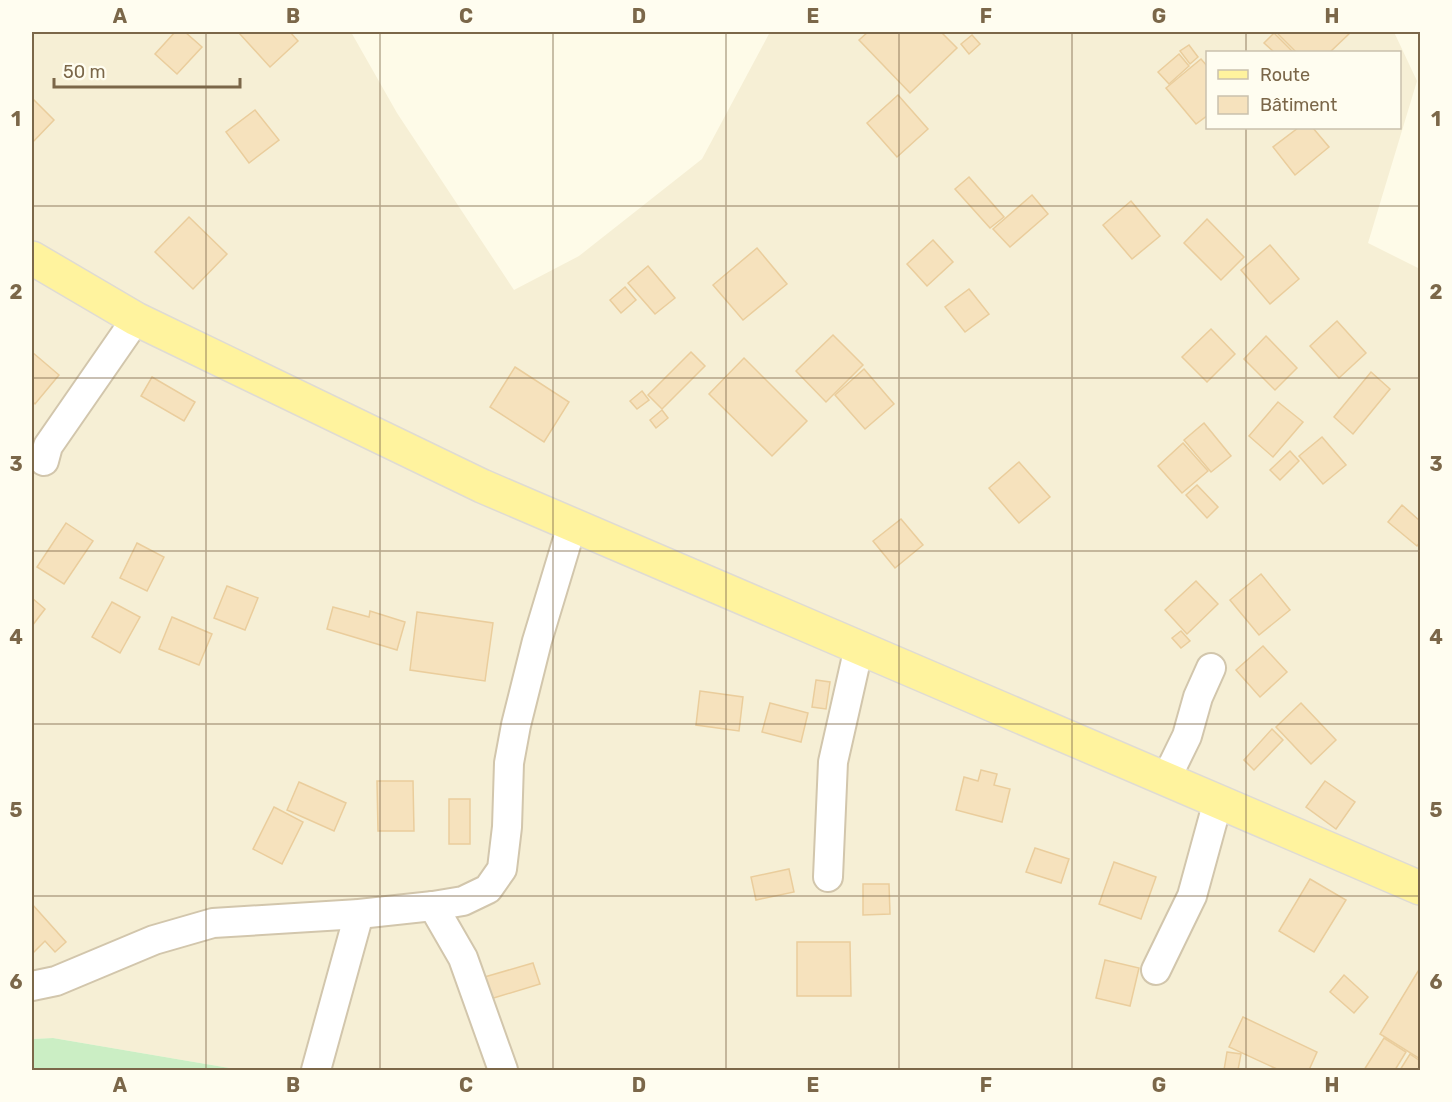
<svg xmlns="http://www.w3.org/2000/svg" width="1452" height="1102" font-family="Rubik,sans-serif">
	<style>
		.residential { fill: #f6efd5; fill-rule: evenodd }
		.green { fill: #cbeec4 }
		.building { fill: #f6e2bd; stroke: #eacd9c; stroke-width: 1.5 }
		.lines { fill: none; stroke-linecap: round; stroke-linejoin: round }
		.street-casing { stroke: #d2c6ac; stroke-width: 32 }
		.primary-casing { stroke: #dfdbd3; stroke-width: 36 }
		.street { stroke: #fff; stroke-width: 28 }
		.primary { stroke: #fff39e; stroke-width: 33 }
		.grid { fill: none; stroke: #7b6749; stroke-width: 1.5; stroke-opacity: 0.55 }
		.neatline { fill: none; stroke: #7b6749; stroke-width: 2 }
		.grid-label { font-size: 20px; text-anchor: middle; font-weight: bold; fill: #7b6749 }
	</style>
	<rect width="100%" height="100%" fill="#fefbe8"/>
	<path class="residential" d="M 32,32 L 351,32 L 397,113 L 514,290 L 579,256 L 702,159 L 770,32 L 1394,32 L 1417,81 L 1368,243 L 1420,269 L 1420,1070 L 241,1070 L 53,1038 L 32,1039 ZM 1208,52 L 1400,52 L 1400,128 L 1208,128 Z"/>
	<polygon class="green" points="53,1038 241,1070 32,1070 32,1039"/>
	<g class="building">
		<polygon points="175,32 185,32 202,47 177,74 155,54"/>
		<polygon points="241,32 290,32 298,41 270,67 239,33"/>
		<polygon points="868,32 941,32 957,48 910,93 859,40"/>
		<polygon points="1279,32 1348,32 1350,33 1330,52 1296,52 1277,33"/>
		<polygon points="1274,33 1293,52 1274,52 1264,43"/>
		<polygon points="972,35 980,44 969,54 961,44"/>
		<polygon points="1189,45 1198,57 1190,64 1180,51"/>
		<polygon points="1179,54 1189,66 1169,84 1158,72"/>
		<polygon points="1201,59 1208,67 1208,115 1196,124 1166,88"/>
		<polygon points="898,95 928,129 897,157 867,123"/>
		<polygon points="32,98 54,120 32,143"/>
		<polygon points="255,110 279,140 249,163 226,132"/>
		<polygon points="1298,128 1313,128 1329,147 1295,175 1273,147"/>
		<polygon points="969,177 1004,217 990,228 955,189"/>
		<polygon points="1032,195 1048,214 1010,247 993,229"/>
		<polygon points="1131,201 1160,236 1132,259 1103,225"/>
		<polygon points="189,217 227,254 193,289 155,252"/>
		<polygon points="1207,219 1244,257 1221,280 1184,243"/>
		<polygon points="933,240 953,262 927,286 907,264"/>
		<polygon points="1270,245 1299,279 1270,304 1241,270"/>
		<polygon points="757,248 787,284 743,320 713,285"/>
		<polygon points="648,266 675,298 655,314 628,283"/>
		<polygon points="625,287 636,300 621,313 610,300"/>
		<polygon points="969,289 989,314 965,332 945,307"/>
		<polygon points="1337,321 1366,353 1339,378 1310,346"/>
		<polygon points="1211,329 1235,354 1207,382 1182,357"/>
		<polygon points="833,335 863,365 826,402 796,371"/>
		<polygon points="1266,336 1297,368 1275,390 1244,359"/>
		<polygon points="32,352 59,375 35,404 32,401"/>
		<polygon points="691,352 705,366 662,409 648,395"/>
		<polygon points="744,358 807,421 772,456 709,394"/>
		<polygon points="515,367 569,402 544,442 490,407"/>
		<polygon points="864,369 894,404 865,429 835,395"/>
		<polygon points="1371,372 1390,389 1353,434 1334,417"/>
		<polygon points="152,377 195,402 184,421 141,396"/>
		<polygon points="642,391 649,400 637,409 630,401"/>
		<polygon points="1278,402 1303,422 1273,457 1249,436"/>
		<polygon points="662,410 668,418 656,428 650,420"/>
		<polygon points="1204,423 1231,456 1211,472 1184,440"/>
		<polygon points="1322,437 1346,465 1323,484 1299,456"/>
		<polygon points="1183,443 1208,471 1182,493 1158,466"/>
		<polygon points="1290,451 1299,461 1280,480 1270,470"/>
		<polygon points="1019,462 1050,497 1019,523 989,488"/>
		<polygon points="1197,485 1218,507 1207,518 1186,495"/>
		<polygon points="1402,505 1420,521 1420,542 1417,546 1388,522"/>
		<polygon points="901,519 923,545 895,568 873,541"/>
		<polygon points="66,523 93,541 64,584 37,567"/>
		<polygon points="137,543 164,557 147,591 120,578"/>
		<polygon points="1261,574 1290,610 1259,635 1230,600"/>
		<polygon points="1196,581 1218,604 1187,634 1165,610"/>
		<polygon points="227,586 258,598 245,630 214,618"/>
		<polygon points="32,598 45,609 32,626"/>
		<polygon points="112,602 140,617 120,653 92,637"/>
		<polygon points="333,607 369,617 370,611 405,622 397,650 327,629"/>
		<polygon points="417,612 493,623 485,681 410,670"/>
		<polygon points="172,617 212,634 199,665 159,649"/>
		<polygon points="1181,631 1190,641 1181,648 1172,638"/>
		<polygon points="1263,646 1287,672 1260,697 1236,670"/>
		<polygon points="816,680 830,682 826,709 812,707"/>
		<polygon points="700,691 743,697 739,731 696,725"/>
		<polygon points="770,703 808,713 801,742 762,732"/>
		<polygon points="1301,703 1336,740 1311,764 1276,727"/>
		<polygon points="1272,729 1283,740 1254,770 1244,760"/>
		<polygon points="981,770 997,774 994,785 1010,789 1002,822 956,810 964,777 978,781"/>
		<polygon points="377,781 413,781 414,831 378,831"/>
		<polygon points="1325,781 1355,802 1336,829 1306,807"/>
		<polygon points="299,782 346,803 334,831 287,810"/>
		<rect x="449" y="799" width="21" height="45"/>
		<polygon points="274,807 303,822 282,864 253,849"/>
		<polygon points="1035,848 1069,859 1061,883 1026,872"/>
		<polygon points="1114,862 1156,877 1141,919 1099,904"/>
		<polygon points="789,869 794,892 756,900 751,877"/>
		<polygon points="1310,879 1346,900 1314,952 1279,931"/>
		<polygon points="863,884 889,884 890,914 863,915"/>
		<polygon points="32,904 66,942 55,952 45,941 32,954"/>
		<polygon points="797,942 850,942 851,996 797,996"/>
		<polygon points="1105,960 1139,968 1130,1006 1096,998"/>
		<polygon points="533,963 540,984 487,1000 481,978"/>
		<polygon points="1420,968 1420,1059 1380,1034"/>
		<polygon points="1344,975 1368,997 1354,1013 1330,992"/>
		<polygon points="1243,1017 1317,1052 1309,1070 1279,1070 1229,1047"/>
		<polygon points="1384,1038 1406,1052 1395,1070 1364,1070"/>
		<polygon points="1227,1052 1241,1054 1238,1070 1224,1070"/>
		<polygon points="1410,1054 1420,1061 1420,1070 1400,1070"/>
	</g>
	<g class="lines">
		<g class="street-casing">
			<g id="street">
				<polyline points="44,461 48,446 136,319"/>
				<polyline points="1166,779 1187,736 1198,697 1211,668"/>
				<polyline points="828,877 833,762 859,647"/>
				<polyline points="433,906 463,958 503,1070"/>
				<polyline points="1156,970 1192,896 1218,801"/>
				<polyline points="32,986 56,981 154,940 213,923 359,914 433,906 463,901 488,889 502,869 507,827 509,763 516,725 537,641 572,525"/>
				<polyline points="316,1070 359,914"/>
			</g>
		</g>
		<g class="primary-casing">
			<polyline id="primary" points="32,258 136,319 482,486 1420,888"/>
		</g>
		<use href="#street" class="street"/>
		<use href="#primary" class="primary"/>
	</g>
	<path class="grid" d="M 206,32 L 206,1070M 380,32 L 380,1070M 553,32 L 553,1070M 726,32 L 726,1070M 899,32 L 899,1070M 1072,32 L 1072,1070M 1246,32 L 1246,52M 1246,128 L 1246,1070M 32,206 L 1420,206M 32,378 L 1420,378M 32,551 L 1420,551M 32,724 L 1420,724M 32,896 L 1420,896"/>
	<rect width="1452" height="1102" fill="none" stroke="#fffdf0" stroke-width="66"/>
	<rect x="1206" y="51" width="195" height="78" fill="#fffdf0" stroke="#cac1ad" stroke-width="1.5"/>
	<rect x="1218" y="70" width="30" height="9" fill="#fff39e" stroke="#cac1ad" stroke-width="1.5"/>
	<text x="1260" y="81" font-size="18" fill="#7b6749">Route</text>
	<rect x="1218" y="96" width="30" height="18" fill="#f6e2bd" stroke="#cac1ad" stroke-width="1.5"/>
	<text x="1260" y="111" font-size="18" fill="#7b6749">Bâtiment</text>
	<path d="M54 78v9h186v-9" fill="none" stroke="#7b6749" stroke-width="3"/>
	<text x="63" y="78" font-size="18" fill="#7b6749" stroke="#fffdf0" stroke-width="4.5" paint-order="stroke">50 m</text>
	<rect x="33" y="33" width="1386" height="1036" class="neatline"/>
	<g class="grid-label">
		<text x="120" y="23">A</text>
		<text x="293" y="23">B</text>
		<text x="466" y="23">C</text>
		<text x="639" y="23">D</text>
		<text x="813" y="23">E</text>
		<text x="986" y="23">F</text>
		<text x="1159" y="23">G</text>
		<text x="1332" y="23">H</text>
		<text x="16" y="126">1</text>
		<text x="1436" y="126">1</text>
		<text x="16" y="299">2</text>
		<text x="1436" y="299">2</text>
		<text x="16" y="471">3</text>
		<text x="1436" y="471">3</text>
		<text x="16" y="644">4</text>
		<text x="1436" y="644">4</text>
		<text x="16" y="817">5</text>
		<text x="1436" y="817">5</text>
		<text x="16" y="989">6</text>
		<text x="1436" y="989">6</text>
		<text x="120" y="1092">A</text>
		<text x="293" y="1092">B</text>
		<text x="466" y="1092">C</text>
		<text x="639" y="1092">D</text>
		<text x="813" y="1092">E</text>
		<text x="986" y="1092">F</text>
		<text x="1159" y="1092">G</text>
		<text x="1332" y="1092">H</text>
	</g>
</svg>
